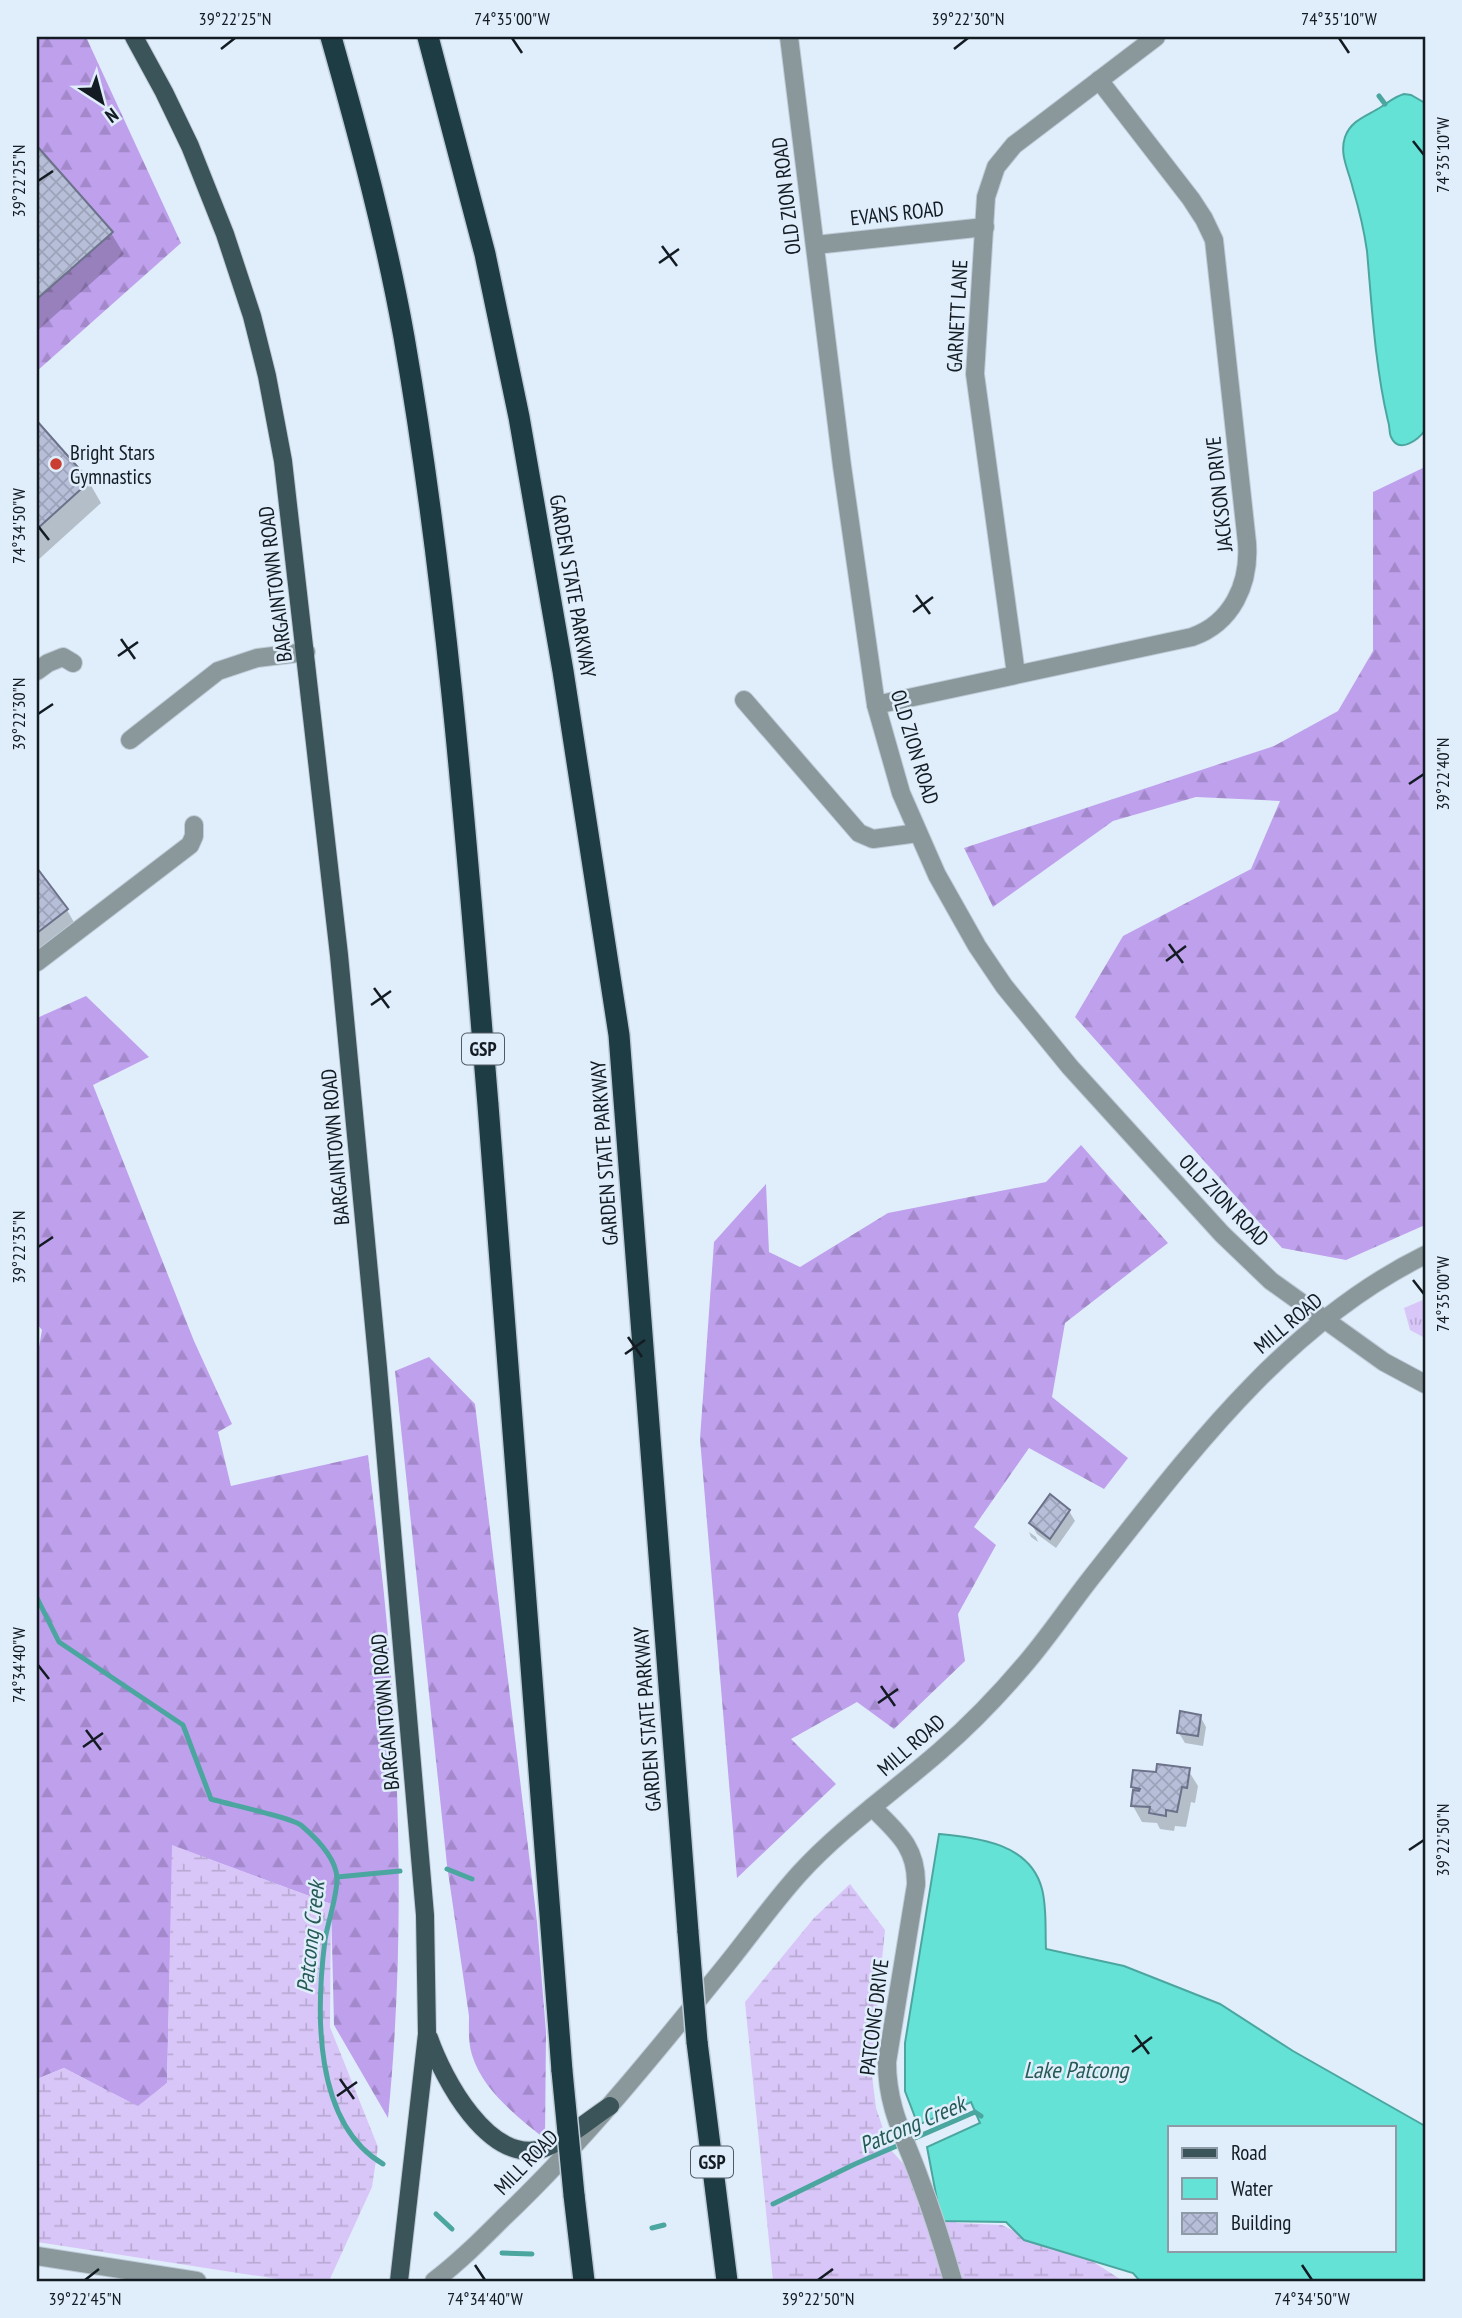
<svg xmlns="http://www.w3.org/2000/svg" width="1462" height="2318" font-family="'PT Sans Narrow',sans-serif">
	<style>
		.grass { fill: url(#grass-tufts) }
		.forest { fill: url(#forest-firs) }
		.wetland { fill: url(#wetland-marsh) }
		.water { fill: #65e2d6; stroke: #4ca6a0; stroke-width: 2; fill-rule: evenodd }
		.shadow { fill: #0003 }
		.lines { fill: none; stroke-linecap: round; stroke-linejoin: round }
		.stream { stroke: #4ca6a0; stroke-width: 5 }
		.building { fill: url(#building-cross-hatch); stroke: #6c728a; stroke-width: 2 }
		.minor-casing { stroke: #bfccd8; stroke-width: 20 }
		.major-casing { stroke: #bfccd8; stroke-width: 20 }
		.highway-casing { stroke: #bfccd8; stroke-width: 24 }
		.minor { stroke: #8a989c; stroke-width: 18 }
		.major { stroke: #3b545a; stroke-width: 18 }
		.highway { stroke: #1e3c44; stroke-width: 21 }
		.highway-bridge-casing { stroke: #bfccd8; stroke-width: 24; stroke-linecap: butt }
		.highway-bridge { stroke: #1e3c44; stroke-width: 21 }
		.ticks { fill: none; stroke: #131b23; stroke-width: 2.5 }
		.poi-dot { fill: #ca3d32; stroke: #e0eefb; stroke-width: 2.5 }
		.labels { text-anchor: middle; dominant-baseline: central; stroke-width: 5; stroke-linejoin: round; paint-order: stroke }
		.shield { fill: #e0eefb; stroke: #505a64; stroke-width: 2 }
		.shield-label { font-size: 19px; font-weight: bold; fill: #131b23 }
		.street-label { font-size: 21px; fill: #131b23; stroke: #e0eefb }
		.poi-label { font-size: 21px; fill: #131b23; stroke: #e0eefb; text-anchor: start }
		.water-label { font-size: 23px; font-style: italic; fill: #255a55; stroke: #e0eefb }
		.neatline { fill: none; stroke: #131b23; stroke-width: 2.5 }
		.ticks-label { font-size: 18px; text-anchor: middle; fill: #131b23 }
	</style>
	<defs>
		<pattern id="grass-tufts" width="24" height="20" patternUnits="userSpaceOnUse" patternTransform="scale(1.75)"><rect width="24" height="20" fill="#d9c6f8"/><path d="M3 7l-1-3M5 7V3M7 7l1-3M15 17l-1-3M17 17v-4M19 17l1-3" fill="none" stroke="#b9aad4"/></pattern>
		<pattern id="forest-firs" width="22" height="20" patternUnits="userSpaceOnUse" patternTransform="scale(1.75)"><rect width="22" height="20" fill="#bfa0ed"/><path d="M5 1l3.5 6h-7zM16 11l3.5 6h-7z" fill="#a389cb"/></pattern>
		<pattern id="wetland-marsh" width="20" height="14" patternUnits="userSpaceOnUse" patternTransform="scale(1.75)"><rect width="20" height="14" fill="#d9c6f8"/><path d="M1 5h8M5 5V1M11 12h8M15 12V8" fill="none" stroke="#b9aad4"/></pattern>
		<pattern id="building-cross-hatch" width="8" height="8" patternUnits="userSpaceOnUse" patternTransform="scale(1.75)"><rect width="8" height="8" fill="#b6bed8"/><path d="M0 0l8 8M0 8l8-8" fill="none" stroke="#9ca3b9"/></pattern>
	</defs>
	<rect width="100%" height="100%" fill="#e0eefb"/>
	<polygon class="grass" points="1425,1299 1425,1338 1410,1330 1404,1308"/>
	<g class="forest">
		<polygon points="37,37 86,37 181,243 37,371"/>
		<polygon points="1425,467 1425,1225 1346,1260 1282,1248 1075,1017 1123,936 1251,869 1280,801 1196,797 1113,821 993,907 964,848 1274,746 1338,711 1373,651 1373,492"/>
		<path d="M 86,996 L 149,1057 L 93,1085 L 194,1341 L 232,1424 L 218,1432 L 231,1486 L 368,1455 C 376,1524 385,1593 390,1661 C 401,1814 403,1967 388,2118 L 334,2025 L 331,1904 L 173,1846 L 167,2083 L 138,2107 L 64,2068 L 37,2079 L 37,1359 L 42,1330 L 37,1324 L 37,1018 Z"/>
		<polygon points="1081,1145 1168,1243 1065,1323 1052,1397 1128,1458 1104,1489 1029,1448 974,1527 996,1545 958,1614 965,1661 894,1729 857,1702 791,1739 836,1784 737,1878 700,1439 714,1242 766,1184 769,1252 800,1267 888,1213 1046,1182"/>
		<path d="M 429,1357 L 475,1404 L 537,1922 L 546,2032 L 545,2139 C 518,2117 483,2091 472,2055 C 468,2042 469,2029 469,2016 L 447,1865 L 395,1371 Z"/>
	</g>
	<g class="wetland">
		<polygon points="172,1845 331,1904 330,2027 378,2147 372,2187 329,2281 291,2281 37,2242 37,2079 64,2068 138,2106 167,2083"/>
		<polygon points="850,1884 885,1930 871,2067 876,2108 890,2149 957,2223 1002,2225 1034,2241 1078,2252 1123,2281 773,2281 745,2002 814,1918"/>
	</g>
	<g class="water">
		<path d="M 1404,94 L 1411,95 L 1425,103 L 1425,430 C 1419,439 1399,455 1391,437 C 1389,433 1390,426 1388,421 C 1375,366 1372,308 1367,251 C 1364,230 1359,209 1353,189 C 1349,171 1339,155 1345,137 C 1351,120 1367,116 1381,107 C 1389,102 1394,97 1404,94 Z"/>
		<path d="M 939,1834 C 978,1838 1030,1843 1042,1889 C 1047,1908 1045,1930 1046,1949 L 1124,1966 L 1220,2004 L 1293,2051 L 1425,2126 L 1425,2281 L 1140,2281 L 1133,2273 L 1024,2240 L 1006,2222 L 941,2221 L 927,2147 L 980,2123 L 971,2102 L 918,2125 L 905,2091 L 905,2043 ZM 1170,2127 L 1394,2127 L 1394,2250 L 1170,2250 Z"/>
	</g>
	<g class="shadow">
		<polygon points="37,149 111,233 124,254 37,331"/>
		<polygon points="37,424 89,482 101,503 37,561"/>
		<polygon points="37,870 67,910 79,931 37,964"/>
		<polygon points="1069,1511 1075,1521 1056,1548 1037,1534 1031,1523"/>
		<polygon points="1029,1532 1036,1537 1038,1542 1031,1537"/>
		<polygon points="1200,1716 1206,1727 1203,1746 1185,1743 1179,1733"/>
		<polygon points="1188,1770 1198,1786 1195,1803 1191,1802 1186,1827 1175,1826 1174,1831 1160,1829 1157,1823 1142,1822 1133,1806 1135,1791 1132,1787 1157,1774"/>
	</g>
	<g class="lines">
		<g class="stream">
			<polyline points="1379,96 1385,104"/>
			<path d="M 37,1598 L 59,1642 L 183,1725 L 211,1799 C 227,1804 294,1818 302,1826 C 316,1838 336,1858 337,1878 C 337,1898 328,1920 325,1940 C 316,2011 313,2123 383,2164"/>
			<polyline points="447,1869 472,1879"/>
			<polyline points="337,1877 400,1871"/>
			<polyline points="773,2204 855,2164 975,2112 981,2116"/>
			<polyline points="436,2214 452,2229"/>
			<polyline points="652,2228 664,2225"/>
			<polyline points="502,2253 532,2254"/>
		</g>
	</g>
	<g class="building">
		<polygon points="37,146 113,232 37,299"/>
		<polygon points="37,421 90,481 37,529"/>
		<polygon points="37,868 68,909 37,933"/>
		<polygon points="1050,1494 1070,1510 1050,1539 1029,1523"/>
		<polygon points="1180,1711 1201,1715 1198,1736 1177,1733"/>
		<polygon points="1157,1764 1190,1768 1187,1788 1182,1787 1177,1812 1166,1810 1166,1816 1149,1813 1150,1807 1131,1806 1133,1790 1139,1791 1140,1789 1131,1787 1133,1770 1156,1772"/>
	</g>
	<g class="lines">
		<g class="minor-casing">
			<g id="minor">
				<polyline points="789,37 842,466 876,705 901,793 937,875 977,946 1004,986 1070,1067 1222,1234 1271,1281 1384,1362 1425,1384"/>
				<polyline points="815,245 985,227"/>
				<polyline points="37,671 48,663 63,657 73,663"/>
				<polyline points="1016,674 975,374 986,197 996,167 1014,145 1156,37"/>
				<polyline points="744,700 859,833 873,839 918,833"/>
				<path d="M 876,705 L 1192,637 C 1232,623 1250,584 1247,543 L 1214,240 L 1204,219 L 1191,199 L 1099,80"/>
				<polyline points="130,740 218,671 257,658 306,652"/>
				<polyline points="37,962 190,845 194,836 194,825"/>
				<path d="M 872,1807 C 897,1832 917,1847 916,1885 L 887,2062 C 887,2107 904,2136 919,2177 C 932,2211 943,2246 953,2281"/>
				<polyline points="37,2256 197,2281"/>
				<path d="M 434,2281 C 459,2262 481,2240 503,2218 C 585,2140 656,2052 727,1964 C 751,1934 773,1903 799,1874 C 841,1828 893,1792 940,1751 C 971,1724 999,1695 1026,1663 C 1049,1636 1069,1606 1091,1578 C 1187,1457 1283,1325 1425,1255"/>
			</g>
		</g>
		<g class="major-casing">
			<g id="major">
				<polyline points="134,37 164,92 190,146 225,234 252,316 267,376 283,461 339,955 378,1368 425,1915 427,2034 399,2281"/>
				<path d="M 429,2038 C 443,2078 488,2164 542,2149 C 564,2142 591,2118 610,2106"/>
			</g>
		</g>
		<g class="highway-casing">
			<g id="highway">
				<path d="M 331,37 C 359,136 386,236 404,337 C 448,591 467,849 488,1105 C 513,1427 538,1749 562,2071"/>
				<polyline points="428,37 485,254 519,417 563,671 619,1035 688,1932"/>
				<polyline points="697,2042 727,2281"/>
				<polyline points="574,2195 584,2281"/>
			</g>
		</g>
		<use href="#minor" class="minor"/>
		<use href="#major" class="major"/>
		<use href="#highway" class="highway"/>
		<g class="highway-bridge-casing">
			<g id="highway-bridge">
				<polyline points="688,1932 697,2042"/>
				<polyline points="562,2071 574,2195"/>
			</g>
		</g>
		<use href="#highway-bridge" class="highway-bridge"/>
	</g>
	<path class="ticks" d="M 512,38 L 522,53M 1339,38 L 1349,53M 221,49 L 235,38M 954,49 L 968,38M 1413,141 L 1424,155M 38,181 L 53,171M 662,246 L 677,266M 659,263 L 679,249M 38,526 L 49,540M 916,595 L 930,614M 913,612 L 933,597M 121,639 L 135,659M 118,656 L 138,642M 38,714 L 53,704M 1409,784 L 1424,774M 1169,944 L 1183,963M 1166,961 L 1186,946M 374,988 L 389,1008M 371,1005 L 391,991M 38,1247 L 53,1237M 1413,1280 L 1424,1294M 628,1337 L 642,1357M 625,1354 L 645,1340M 38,1665 L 49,1679M 881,1686 L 895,1706M 878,1703 L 898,1689M 86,1730 L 101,1750M 83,1747 L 103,1733M 1409,1850 L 1424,1840M 1135,2035 L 1149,2054M 1132,2052 L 1152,2037M 340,2079 L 354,2099M 337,2096 L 357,2082M 475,2265 L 485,2280M 1302,2265 L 1312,2280M 85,2280 L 99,2269M 818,2280 L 833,2269"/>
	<circle class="poi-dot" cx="56" cy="464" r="7"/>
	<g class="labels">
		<g class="shield">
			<rect x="462" y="1033.5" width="42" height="31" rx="5"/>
			<rect x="691" y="2146.5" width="42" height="31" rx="5"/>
		</g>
		<g class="shield-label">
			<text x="483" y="1049">GSP</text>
			<text x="712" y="2162">GSP</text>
		</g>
		<g class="street-label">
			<text transform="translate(786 196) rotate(-97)">OLD ZION ROAD</text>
			<text transform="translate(897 213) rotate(-6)">EVANS ROAD</text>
			<text transform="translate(957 316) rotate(-87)">GARNETT LANE</text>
			<text transform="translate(1219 494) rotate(-96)">JACKSON DRIVE</text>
			<text transform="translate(275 584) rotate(-97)">BARGAINTOWN ROAD</text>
			<text transform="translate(573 586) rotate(80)">GARDEN STATE PARKWAY</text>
			<text transform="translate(915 747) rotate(73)">OLD ZION ROAD</text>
			<text transform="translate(335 1147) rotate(-95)">BARGAINTOWN ROAD</text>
			<text transform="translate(604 1153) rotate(-94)">GARDEN STATE PARKWAY</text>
			<text transform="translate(1224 1200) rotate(46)">OLD ZION ROAD</text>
			<text transform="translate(1288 1323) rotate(-40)">MILL ROAD</text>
			<text transform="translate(385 1712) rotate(-95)">BARGAINTOWN ROAD</text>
			<text transform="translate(647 1719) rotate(-94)">GARDEN STATE PARKWAY</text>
			<text transform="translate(911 1745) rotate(-41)">MILL ROAD</text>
			<text transform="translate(874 2017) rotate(-83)">PATCONG DRIVE</text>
			<text transform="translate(526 2162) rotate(-46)">MILL ROAD</text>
		</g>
		<g class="poi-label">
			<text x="70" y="452">Bright Stars<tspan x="70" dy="24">Gymnastics</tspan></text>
		</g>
		<g class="water-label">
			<text transform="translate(310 1937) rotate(-84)">Patcong Creek</text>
			<text x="1076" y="2069">Lake Patcong</text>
			<text transform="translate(912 2124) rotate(-23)">Patcong Creek</text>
		</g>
	</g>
	<rect width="1462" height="2318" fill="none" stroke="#e0eefb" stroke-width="77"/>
	<rect x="1168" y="2126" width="228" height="126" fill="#e0eefb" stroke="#8e9aa5" stroke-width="2"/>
	<rect x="1182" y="2148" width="35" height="10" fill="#3b545a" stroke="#8e9aa5" stroke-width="2"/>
	<text x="1231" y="2160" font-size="21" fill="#131b23">Road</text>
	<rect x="1182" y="2178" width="35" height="21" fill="#65e2d6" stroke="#8e9aa5" stroke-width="2"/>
	<text x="1231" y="2196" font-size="21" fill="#131b23">Water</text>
	<rect x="1182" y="2213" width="35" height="21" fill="url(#building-cross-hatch)" stroke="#8e9aa5" stroke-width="2"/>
	<text x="1231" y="2230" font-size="21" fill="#131b23">Building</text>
	<g transform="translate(102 102) rotate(144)" stroke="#e0eefb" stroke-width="5" paint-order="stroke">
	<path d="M0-5L12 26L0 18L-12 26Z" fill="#131b23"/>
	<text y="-10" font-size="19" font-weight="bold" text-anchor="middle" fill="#131b23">N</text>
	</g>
	<rect x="38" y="38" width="1386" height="2242" class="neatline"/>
	<g class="ticks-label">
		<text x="235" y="25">39°22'25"N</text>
		<text x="512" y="25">74°35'00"W</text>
		<text x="968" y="25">39°22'30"N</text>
		<text x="1339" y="25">74°35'10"W</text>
		<text transform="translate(1443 155) rotate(-90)" y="6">74°35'10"W</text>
		<text transform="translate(19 181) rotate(-90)" y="6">39°22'25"N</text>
		<text transform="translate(19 526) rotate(-90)" y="6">74°34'50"W</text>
		<text transform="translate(19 714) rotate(-90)" y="6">39°22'30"N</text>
		<text transform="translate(1443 774) rotate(-90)" y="6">39°22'40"N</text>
		<text transform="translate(19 1247) rotate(-90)" y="6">39°22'35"N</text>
		<text transform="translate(1443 1294) rotate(-90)" y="6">74°35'00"W</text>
		<text transform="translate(19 1665) rotate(-90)" y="6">74°34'40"W</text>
		<text transform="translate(1443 1840) rotate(-90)" y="6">39°22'50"N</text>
		<text x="85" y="2305">39°22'45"N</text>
		<text x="485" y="2305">74°34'40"W</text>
		<text x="818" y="2305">39°22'50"N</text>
		<text x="1312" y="2305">74°34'50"W</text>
	</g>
</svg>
